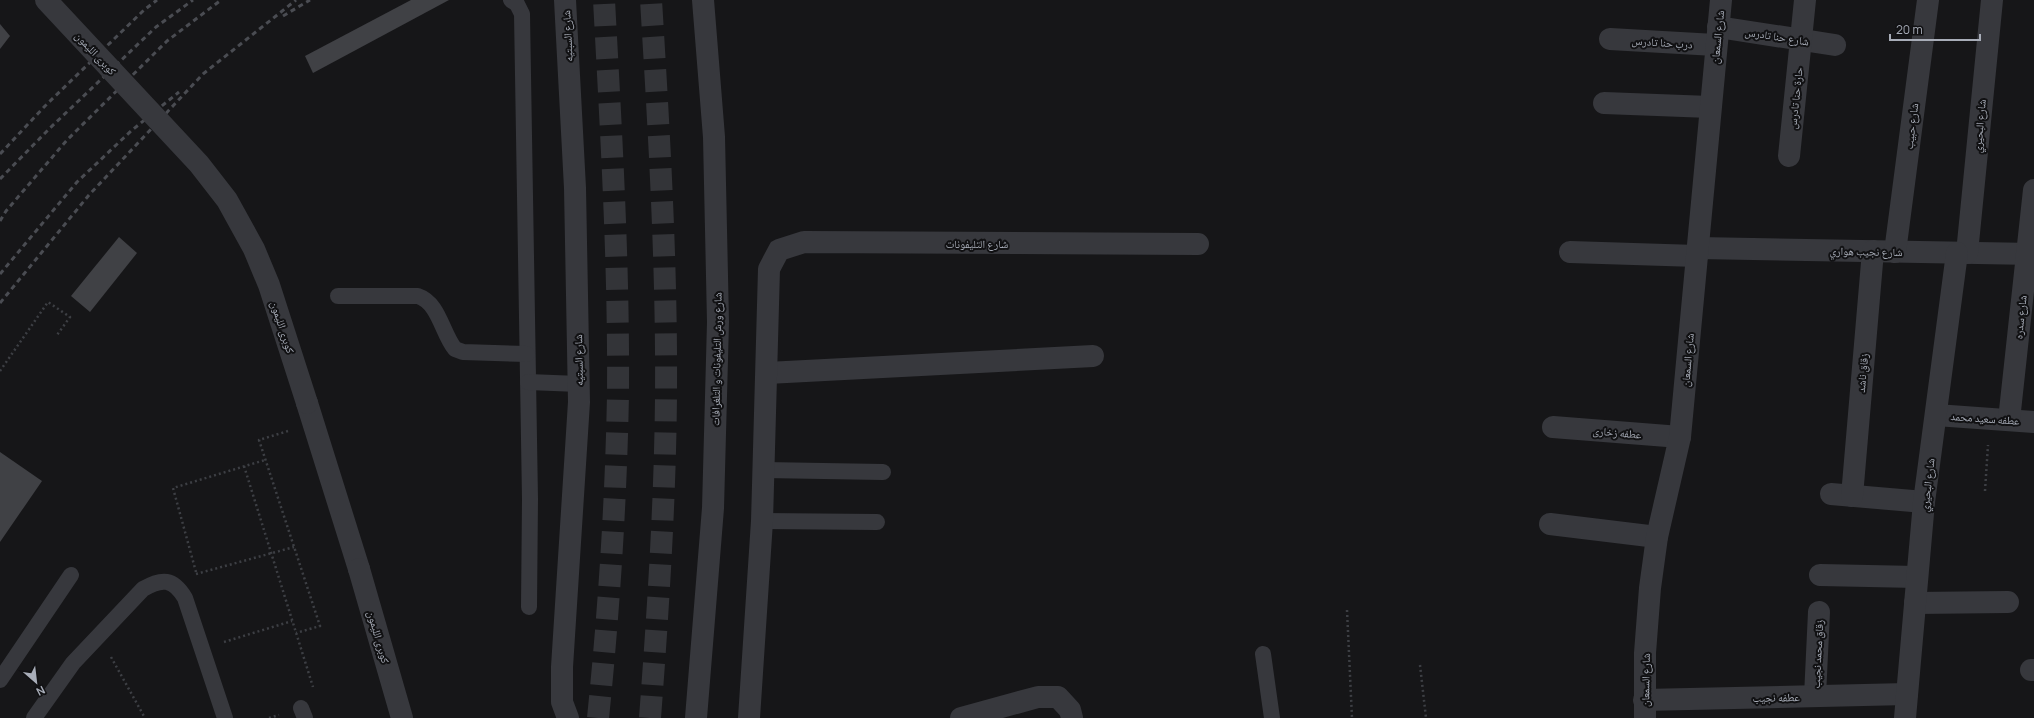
<svg xmlns="http://www.w3.org/2000/svg" width="2034" height="718" font-family="Manrope,'Noto Naskh Arabic',sans-serif">
	<style>
		.building { fill: #404145 }
		.lines { fill: none; stroke-linecap: round; stroke-linejoin: round }
		.primary-tunnel { stroke: #333438; stroke-width: 22; stroke-dasharray: 22 11; stroke-linecap: butt }
		.path { stroke: #3d3f44; stroke-width: 2.5; stroke-dasharray: 2 3; stroke-linecap: butt }
		.service { stroke: #37383d; stroke-width: 16 }
		.minor { stroke: #37383d; stroke-width: 22 }
		.tertiary { stroke: #37383d; stroke-width: 22 }
		.rail { stroke: #4a4c52; stroke-width: 3; stroke-dasharray: 5 4; stroke-linecap: butt }
		.tertiary-bridge { stroke: #37383d; stroke-width: 22 }
		.labels { text-anchor: middle; dominant-baseline: central; stroke-width: 4; stroke-linejoin: round; paint-order: stroke }
		.street-label { font-size: 11px; fill: #a8adb8; stroke: #111113 }
	</style>
	<rect width="100%" height="100%" fill="#161618"/>
	<g class="building">
		<polygon points="411,0 449,0 313,73 305,56"/>
		<polygon points="0,24 10,36 0,49"/>
		<polygon points="119,237 137,253 90,312 71,296"/>
		<polygon points="0,452 42,481 0,542"/>
	</g>
	<g class="lines">
		<g class="primary-tunnel">
			<path d="M 598,718 C 609,610 616,502 618,394 C 619,262 611,131 604,0"/>
			<path d="M 650,718 C 658,611 665,504 666,397 C 667,264 659,132 651,0"/>
		</g>
		<g class="path">
			<polyline points="0,371 48,302 70,317 57,335"/>
			<polyline points="288,431 259,440 320,626 296,633"/>
			<polyline points="244,466 313,687"/>
			<polyline points="1985,491 1988,445"/>
			<polyline points="196,572 173,488 265,460"/>
			<polyline points="196,574 294,547"/>
			<polyline points="1347,610 1352,718"/>
			<polyline points="224,642 292,621"/>
			<polyline points="111,657 145,718"/>
			<polyline points="1420,665 1426,718"/>
			<polyline points="269,718 279,715"/>
		</g>
		<g class="service">
			<polyline points="511,0 517,4 522,14 530,499 529,607"/>
			<path d="M 338,296 L 418,296 C 439,303 442,333 455,349 L 463,352 L 527,354"/>
			<polyline points="528,382 579,384"/>
			<polyline points="764,470 883,472"/>
			<polyline points="762,521 877,522"/>
			<polyline points="1263,654 1272,718"/>
			<polyline points="0,680 71,575"/>
			<polyline points="301,708 305,718"/>
			<path d="M 34,718 L 73,663 L 143,589 C 162,578 173,578 185,598 L 225,718"/>
		</g>
		<g class="minor">
			<polyline points="1718,27 1835,45"/>
			<polyline points="1610,39 1715,45"/>
			<polyline points="1604,103 1710,107"/>
			<polyline points="1789,156 1805,0"/>
			<polyline points="1698,248 2034,254"/>
			<polyline points="1570,252 1697,256"/>
			<polyline points="1895,252 1928,0"/>
			<polyline points="1967,253 1992,0"/>
			<polyline points="767,373 1093,356"/>
			<polyline points="1936,415 2034,422"/>
			<polyline points="2009,420 2034,190"/>
			<polyline points="1553,427 1680,437"/>
			<polyline points="1831,494 1924,502"/>
			<polyline points="1852,496 1873,251"/>
			<polyline points="1550,524 1657,537"/>
			<polyline points="1820,575 1917,577"/>
			<polyline points="1915,603 2008,602"/>
			<polyline points="2031,670 2034,670"/>
			<polyline points="1815,696 1819,612"/>
			<polyline points="1644,700 1907,694"/>
			<polyline points="749,718 762,521 769,269 779,250 804,242 1198,244"/>
			<polyline points="961,718 1038,697 1058,697 1070,710 1072,718"/>
			<polyline points="1645,718 1645,653 1650,588 1657,537 1680,437 1721,0"/>
			<polyline points="1905,718 1924,502 1957,253"/>
		</g>
		<g class="tertiary">
			<polyline points="565,0 575,188 579,402 562,667 562,702 568,718"/>
			<polyline points="307,403 359,569"/>
			<polyline points="696,718 713,508 718,322 714,137 703,0"/>
		</g>
		<g class="rail">
			<polyline points="283,16 310,0"/>
			<polyline points="0,154 45,106 144,10 157,0"/>
			<polyline points="0,179 49,129 156,27 193,0"/>
			<polyline points="0,221 6,211 67,140 167,41 221,0"/>
			<polyline points="0,274 77,182 131,131 179,92"/>
			<polyline points="0,303 89,195 203,74 296,0"/>
		</g>
		<g class="tertiary-bridge">
			<polyline points="46,0 199,164 227,200 254,249 269,285 307,403"/>
			<polyline points="359,569 402,718"/>
		</g>
	</g>
	<g class="labels">
		<g class="street-label">
			<text transform="translate(567 36) rotate(-93)">شارع السبتيه</text>
			<text transform="translate(1777 36) rotate(9)">شارع حنا تادرس</text>
			<text transform="translate(1717 37) rotate(-84)">شارع السمعان</text>
			<text transform="translate(1662 42) rotate(4)">درب حنا تادرس</text>
			<text transform="translate(96 53) rotate(47)">كوبرى الليمون</text>
			<text transform="translate(1795 98) rotate(-84)">حارة حنا تادرس</text>
			<text transform="translate(1911 126) rotate(-83)">شارع حبيب</text>
			<text transform="translate(1979 126) rotate(-85)">شارع البحيري</text>
			<text x="977" y="243">شارع التليفونات</text>
			<text transform="translate(1866 251) rotate(1)">شارع نجيب هواري</text>
			<text transform="translate(2020 317) rotate(-84)">شارع سدره</text>
			<text transform="translate(283 327) rotate(72)">كوبرى الليمون</text>
			<text transform="translate(716 359) rotate(-89)">شارع ورش التليفونات و التلغرافات</text>
			<text transform="translate(578 360) rotate(-91)">شارع السبتيه</text>
			<text transform="translate(1687 360) rotate(-85)">شارع السمعان</text>
			<text transform="translate(1862 373) rotate(-85)">زقاق ناشد</text>
			<text transform="translate(1985 418) rotate(4)">عطفه سعيد محمد</text>
			<text transform="translate(1617 432) rotate(5)">عطفه زخارى</text>
			<text transform="translate(1927 485) rotate(-83)">شارع البحيري</text>
			<text transform="translate(379 637) rotate(74)">كوبرى الليمون</text>
			<text transform="translate(1817 654) rotate(-87)">زقاق محمد نجيب</text>
			<text transform="translate(1645 680) rotate(-89)">شارع السمعان</text>
			<text transform="translate(1776 697) rotate(-1)">عطفه نجيب</text>
		</g>
	</g>
	<g transform="translate(36 682) rotate(152)" stroke="#111113" stroke-width="3" paint-order="stroke">
	<path d="M0-3L7 15L0 10L-7 15Z" fill="#a8adb8"/>
	<text y="-6" font-size="11" font-weight="bold" text-anchor="middle" fill="#a8adb8">N</text>
	</g>
	<path d="M1890 34v6h90v-6" fill="none" stroke="#a8adb8" stroke-width="2"/>
	<text x="1896" y="34" font-size="12" fill="#a8adb8" stroke="#111113" stroke-width="3" paint-order="stroke">20 m</text>
</svg>
